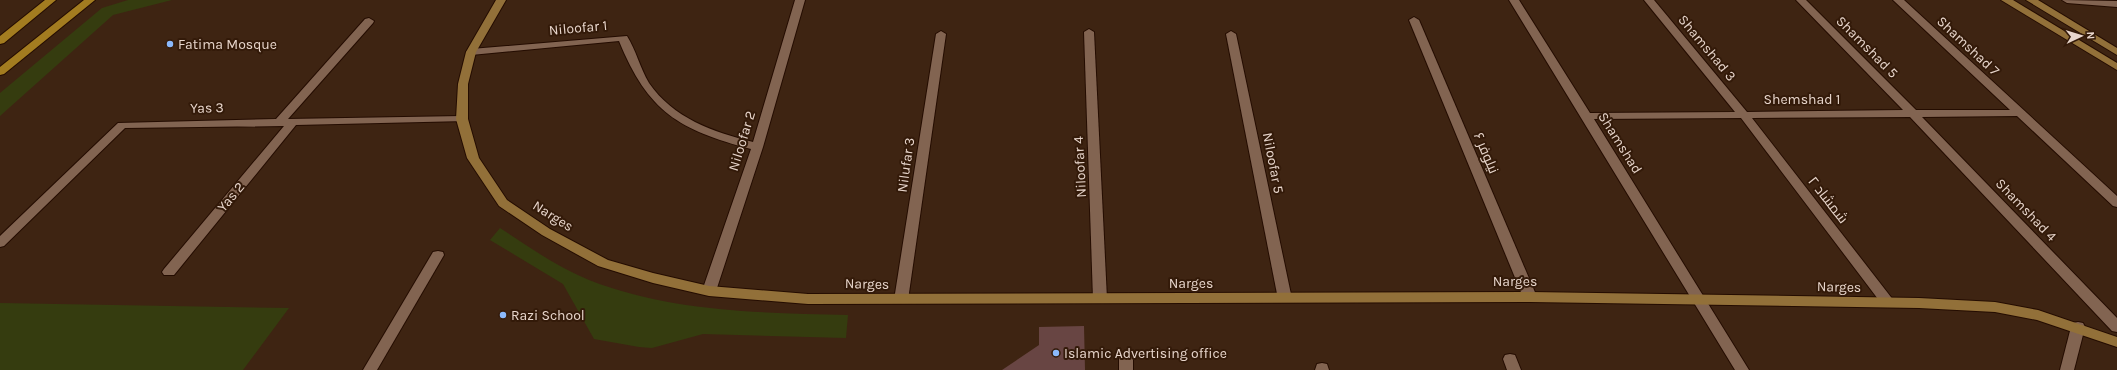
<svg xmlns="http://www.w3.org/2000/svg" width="2117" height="370" font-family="Karla,Cairo,sans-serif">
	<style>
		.green { fill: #353c0f }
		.building { fill: #684543 }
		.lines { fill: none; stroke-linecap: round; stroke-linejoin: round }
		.street-casing { stroke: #240c00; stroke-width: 2 }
		.secondary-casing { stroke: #240c00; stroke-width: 2 }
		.primary-casing { stroke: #240c00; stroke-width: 2 }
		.street { fill: #826451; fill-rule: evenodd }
		.secondary { fill: #927039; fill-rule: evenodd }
		.primary { fill: #a37c20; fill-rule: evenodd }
		.poi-dot { fill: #8bb9fc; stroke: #331a09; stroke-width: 1.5 }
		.labels { text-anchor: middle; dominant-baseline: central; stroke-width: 4; stroke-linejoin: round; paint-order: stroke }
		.street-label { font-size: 14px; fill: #e8d6cc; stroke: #331a09 }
		.poi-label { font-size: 14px; fill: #e8d6cc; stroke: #331a09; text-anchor: start }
	</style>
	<rect width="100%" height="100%" fill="#3e2412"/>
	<g class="green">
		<polygon points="128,0 172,0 113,15 0,116 0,93 102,8"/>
		<path d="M 500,228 C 529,247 557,267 589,280 C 671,312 761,313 848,315 L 846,338 L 703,334 L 652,348 L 639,347 L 594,339 L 563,284 L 490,240 Z"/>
		<polygon points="0,303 289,308 243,370 0,370"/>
	</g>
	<polygon class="building" points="1084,326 1085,370 1002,370 1039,345 1039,327"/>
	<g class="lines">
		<g class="street-casing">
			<g id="street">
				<path d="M 795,0 L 805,0 L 763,147 L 716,291 L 714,294 L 704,294 L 702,291 L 751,149 C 679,130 648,112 619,41 L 471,55 L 466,52 L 471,49 L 627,36 C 636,50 640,68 649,83 C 673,118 713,132 753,142 Z"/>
				<polygon points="1509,0 1519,0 1590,113 1735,112 1644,0 1654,0 1747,112 1903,110 1796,0 1806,0 1916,110 2010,110 1893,0 1904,0 2117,196 2117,207 2113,206 2017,116 1922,117 2117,318 2117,332 2112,331 1910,117 1752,118 1894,301 1896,304 1894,307 1884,307 1741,118 1594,119 1749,370 1735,370"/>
				<polygon points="2062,0 2117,1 2117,7 2067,3"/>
				<polygon points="1414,17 1419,20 1537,297 1535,300 1525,300 1523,297 1409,20"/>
				<polygon points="369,18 374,21 373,23 288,119 462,116 468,119 466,121 296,125 174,275 164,275 162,272 164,269 284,126 125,128 4,246 0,247 0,236 118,123 276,119 365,19"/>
				<polygon points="1089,29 1094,32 1107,299 1105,302 1095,302 1093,299 1084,32"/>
				<polygon points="941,31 946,34 908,300 906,303 896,303 894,300 936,34"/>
				<polygon points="1231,31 1236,34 1292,299 1290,302 1280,302 1278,299 1226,34"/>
				<polygon points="438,251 443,252 444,255 377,370 363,370 433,252"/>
				<polygon points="2078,322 2083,323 2085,327 2074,370 2060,370 2071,327 2073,323"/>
				<polygon points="1126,352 1131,353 1133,357 1133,370 1119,370 1119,357 1121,353"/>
				<polygon points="1510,354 1515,355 1521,370 1507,370 1503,359 1505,355"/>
				<polygon points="1322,363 1327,364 1329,370 1315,370 1317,364"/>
			</g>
		</g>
		<g class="secondary-casing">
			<g id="secondary">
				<polygon points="496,0 506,0 476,52 468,84 468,119 479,158 507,200 550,229 608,260 653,273 709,286 808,294 1530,292 1919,298 1995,302 2038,310 2117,337 2117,347 2037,320 1995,312 1919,308 1530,302 808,304 709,296 653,283 598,266 542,235 499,206 467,158 456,119 458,84 466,52"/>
				<polygon points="2001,0 2013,0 2117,63 2117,70"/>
				<polygon points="2026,0 2038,0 2117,48 2117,55"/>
			</g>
		</g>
		<g class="primary-casing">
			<g id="primary">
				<polygon points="45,0 56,0 4,43 0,44 0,36"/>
				<polygon points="84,0 95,0 4,74 0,75 0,67"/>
			</g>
		</g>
		<use href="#street" class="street"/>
		<use href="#secondary" class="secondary"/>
		<use href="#primary" class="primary"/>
	</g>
	<g class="poi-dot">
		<circle cx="170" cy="44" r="4"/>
		<circle cx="503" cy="315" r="4"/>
		<circle cx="1056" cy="353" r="4"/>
	</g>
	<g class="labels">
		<g class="street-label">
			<text transform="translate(578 28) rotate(-5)">Niloofar 1</text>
			<text transform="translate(1968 46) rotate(43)">Shamshad 7</text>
			<text transform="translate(1867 47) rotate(45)">Shamshad 5</text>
			<text transform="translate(1707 48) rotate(50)">Shamshad 3</text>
			<text x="1802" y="99">Shemshad 1</text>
			<text transform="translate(207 108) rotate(-1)">Yas 3</text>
			<text transform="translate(742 141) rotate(-73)">Niloofar 2</text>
			<text transform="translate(1620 143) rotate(58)">Shamshad</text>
			<text transform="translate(1486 153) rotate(67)">نیلوفر ۶</text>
			<text transform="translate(1273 163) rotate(79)">Niloofar 5</text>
			<text transform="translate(906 165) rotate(-82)">Nilufar 3</text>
			<text transform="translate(1080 167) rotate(-93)">Niloofar 4</text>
			<text transform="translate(231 197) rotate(-50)">Yas 2</text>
			<text transform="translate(1828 200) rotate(52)">شمشاد ۲</text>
			<text transform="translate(2026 210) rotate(46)">Shamshad 4</text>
			<text transform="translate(553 216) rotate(32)">Narges</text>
			<text x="1515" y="281">Narges</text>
			<text x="1191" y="283">Narges</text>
			<text transform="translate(867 284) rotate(1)">Narges</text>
			<text transform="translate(1839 287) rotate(1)">Narges</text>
		</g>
		<g class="poi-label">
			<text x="178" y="44">Fatima Mosque</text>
			<text x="511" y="315">Razi School</text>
			<text x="1064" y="353">Islamic Advertising office</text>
		</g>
	</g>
	<g transform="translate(2081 36) rotate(86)" stroke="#331a09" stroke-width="3" paint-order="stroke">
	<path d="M0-3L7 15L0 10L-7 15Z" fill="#e8d6cc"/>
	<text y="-6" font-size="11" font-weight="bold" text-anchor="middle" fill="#e8d6cc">N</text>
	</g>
</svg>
